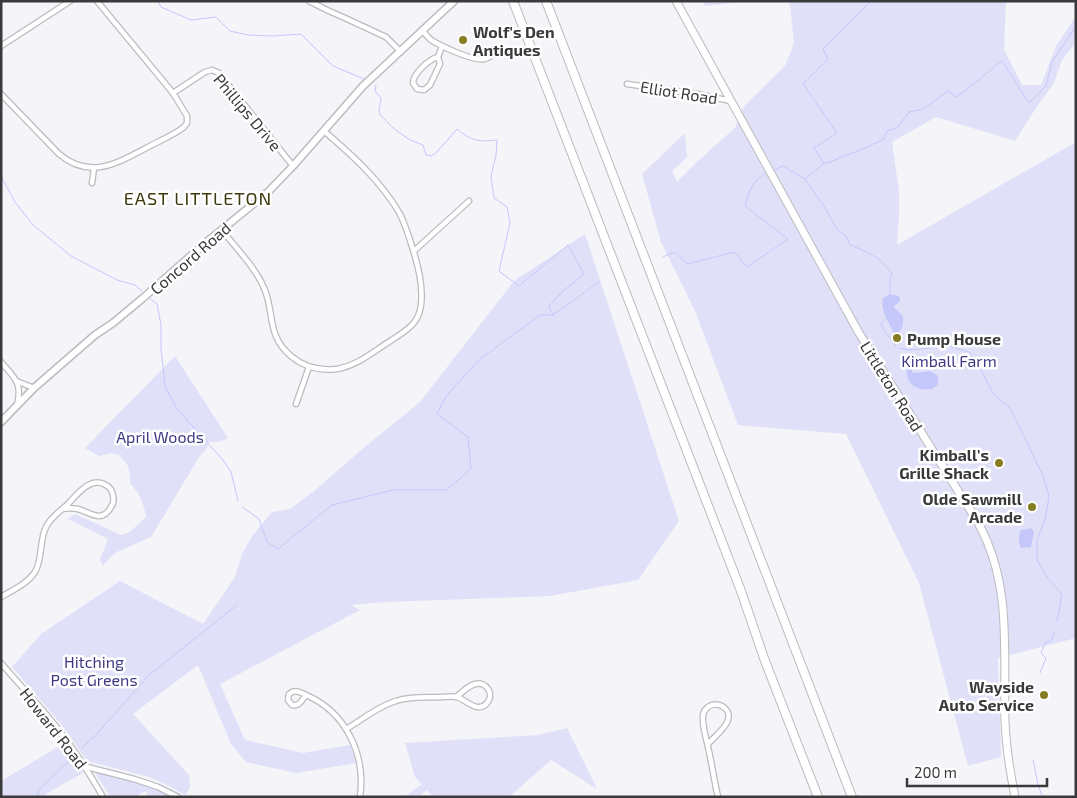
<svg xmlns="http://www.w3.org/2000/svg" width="1077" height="798" font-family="'Exo 2',sans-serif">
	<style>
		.green { fill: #e0e1f8 }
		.water { fill: #c5c7fb }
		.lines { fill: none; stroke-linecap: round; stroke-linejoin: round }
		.stream { stroke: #c5c7fb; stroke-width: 1 }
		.minor-casing { stroke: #bbbbc0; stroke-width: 7 }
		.secondary-casing { stroke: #bbbbc0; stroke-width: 9 }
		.primary-casing { stroke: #bbbbc0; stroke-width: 9 }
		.motorway-casing { stroke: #bbbbc0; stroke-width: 10 }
		.minor { stroke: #fff; stroke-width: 4.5 }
		.secondary { stroke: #fff; stroke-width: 6 }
		.primary { stroke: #fff; stroke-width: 7 }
		.motorway { stroke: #fff; stroke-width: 8 }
		.poi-dot { fill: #867c23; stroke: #fff; stroke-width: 2 }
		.labels { text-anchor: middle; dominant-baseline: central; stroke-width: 5; stroke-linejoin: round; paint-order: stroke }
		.poi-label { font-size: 16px; font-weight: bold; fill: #3a3a3c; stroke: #fff; text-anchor: end }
		.street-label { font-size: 16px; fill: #3a3a3c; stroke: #fff }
		.park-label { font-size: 16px; fill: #403a84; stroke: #fff }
		.neighbourhood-label { font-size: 18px; letter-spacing: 1px; fill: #3e390f; stroke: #fff }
	</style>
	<rect width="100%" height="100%" fill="#f4f4f9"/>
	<g class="green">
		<polygon points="705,1 751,1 704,6"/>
		<polygon points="786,1 1006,1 1004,49 1022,85 1041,85 1056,46 1074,19 1076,19 1076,42 1062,60 1054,83 1036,108 1015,141 936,117 892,142 899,191 899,215 897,245 1076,142 1076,638 998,658 1001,757 968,766 919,583 846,434 738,425 695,311 661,242 642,174 685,133 687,157 672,171 677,182 699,160 735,128 744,106 785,66 794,43 790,4"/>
		<polygon points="585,234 679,521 638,580 550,596 385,602 351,605 360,610 220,684 245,740 303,753 350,745 356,763 296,773 246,762 231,744 198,665 133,714 189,775 190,787 185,795 165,784 149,777 87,761 61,724 12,667 41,634 120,581 203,624 235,577 242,554 253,535 272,512 290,509 313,492 360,451 420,402 514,281"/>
		<polygon points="175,356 228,438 218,442 209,442 207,448 199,457 151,537 117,552 110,557 103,566 100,560 108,539 68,519 75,514 121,535 130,532 146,517 144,507 138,493 130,483 130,474 127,464 119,455 111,453 99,456 85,448"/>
		<polygon points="567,728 597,789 551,760 509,797 433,797 427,790 418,797 404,797 422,784 415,777 405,743 538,735"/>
		<polygon points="63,744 83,773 46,794 47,797 1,797 1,781"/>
		<path d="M 92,767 C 123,775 154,780 181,797 L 149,797 L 146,791 L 134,797 L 110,797 Z"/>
	</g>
	<g class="water">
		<path d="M 890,294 L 899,296 L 900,301 L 894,306 L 894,307 L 903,316 C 904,322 902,331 897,334 L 894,334 L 893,331 C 888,321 880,310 883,298 Z"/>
		<path d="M 908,363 L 910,363 L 913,366 L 912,373 L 930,371 L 937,375 C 945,393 917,393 910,382 C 906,377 907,371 906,365 Z"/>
		<path d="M 1031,528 L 1034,532 L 1031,547 L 1021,548 C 1018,541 1018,537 1021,530 Z"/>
	</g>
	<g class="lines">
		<g class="stream">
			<polyline points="158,1 161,7 191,20 216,17 230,31 248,35 272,36 301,34 333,66 364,79"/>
			<path d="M 376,85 L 375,91 L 381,98 L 379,112 L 381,116 L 393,128 L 410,140 L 423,145 L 426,155 L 431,156 L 436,153 L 457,129 C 472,141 478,142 497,140 L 496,155 L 491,176 L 494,198 L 507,207 L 510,223 L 499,271 L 519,286 L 568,245 L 584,274 L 563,291 L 549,306 L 553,315"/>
			<polyline points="824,163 827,163 865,148 884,139 887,131 897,128 909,112 923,109 948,91 957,97 1002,61 1029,103 1046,86 1052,62 1074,29 1076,29"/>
			<polyline points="774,170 783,166 805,179 824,163 814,148 837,133 803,84 828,59 823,49 871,1"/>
			<polyline points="1,176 15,202 33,225 71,256 117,280 135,285 142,291"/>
			<path d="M 805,179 L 827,211 L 836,228 L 847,237 L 850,245 C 866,251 883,259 892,274 L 890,278 L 890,293"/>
			<path d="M 663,257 L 674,252 L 688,264 L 734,252 L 747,267 L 788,239 L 745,206 C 750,190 751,182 765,174"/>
			<polyline points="150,299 157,304 161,325 161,348 165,386 177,409 223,460 231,472 238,501"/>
			<path d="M 886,319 L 881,323 C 884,334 891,337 896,346"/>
			<polyline points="899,348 909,350 948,346 969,352 978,364 994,395 1009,407 1019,426 1043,476 1048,492 1049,497 1045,520 1037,540 1037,560 1045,574 1062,595 1057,621"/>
			<polyline points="242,507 259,519 267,542 278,549 332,505 393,490 446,490 471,469 468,437 437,414 446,396 480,359 540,315 553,315 599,282"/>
			<polyline points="1040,673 1046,658 1041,653 1045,643 1052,640 1054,632"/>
			<polyline points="82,748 95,736 149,675 236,606"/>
			<path d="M 1033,760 C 1036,772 1037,786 1043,797"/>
			<polyline points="38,797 38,791 71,759"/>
		</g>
		<g class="minor-casing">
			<g id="minor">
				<polyline points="309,1 329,11 345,18 386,37 401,52"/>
				<path d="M 423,31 C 425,34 428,37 431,40 C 441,46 474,62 485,59 C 488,58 490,57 492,55"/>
				<polyline points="1,46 70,1"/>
				<path d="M 438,57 L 440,64 L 430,85 L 424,90 L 417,89 L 413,83 C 413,74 429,59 438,57 L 442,46"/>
				<polyline points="627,84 697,94 731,101"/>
				<polyline points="173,93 205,72 212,70 219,73 293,166"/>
				<path d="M 1,94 L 59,154 C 91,181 119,162 150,146 C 161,140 174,135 184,127 L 187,123 L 187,116 L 173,93 L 97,1"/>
				<polyline points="92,183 94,168"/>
				<path d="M 222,230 C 235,247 256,268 264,288 C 275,313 266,335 291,356 C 304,367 321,371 337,369 C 355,366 369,355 384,345 C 393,339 404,333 412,325 C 417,320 420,313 421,305 C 423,289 419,269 414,253 C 410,240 406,226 400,214 C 381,181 352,155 324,131"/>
				<polyline points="414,251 469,201"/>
				<path d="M 1,362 C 14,377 23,383 17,405"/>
				<polyline points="16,381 34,388"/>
				<polyline points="296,404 309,367"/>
				<path d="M 1,597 C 13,590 27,584 35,572 C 43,558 39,541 46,527 C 50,518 59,512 67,505 C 76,496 89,477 104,484 C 108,486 111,489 112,492 C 114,497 114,503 111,507 C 102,524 89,512 78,509 C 73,508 67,508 62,509"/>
				<path d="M 1,663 C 15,680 31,696 45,713 C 67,739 86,767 103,797"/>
				<path d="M 306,695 C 302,700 299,707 292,705 L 288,700 L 289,694 C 295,689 300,692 306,695 C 346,712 366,755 360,797"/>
				<path d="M 346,729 C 362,720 378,706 396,701 C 410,696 427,698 441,697 C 446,697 452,696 457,697 C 466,700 478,714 487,703 C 495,694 486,681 475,684 C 468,686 461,693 456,697"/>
				<path d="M 708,744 C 713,738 726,728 728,720 C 732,707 714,699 706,709 C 704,711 703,714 703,716 C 702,726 706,737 708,747 C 712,764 714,780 718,797"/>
				<polyline points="87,767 134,779 158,787 178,797"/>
			</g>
		</g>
		<g class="secondary-casing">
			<polyline id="secondary" points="1,422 34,388 95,335 113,323 143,298 203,245 268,192 293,166 363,86 454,1"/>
		</g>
		<g class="primary-casing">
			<path id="primary" d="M 676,1 L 859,333 L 977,521 C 1013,584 1003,651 1005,721 C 1006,746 1010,772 1015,797"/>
		</g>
		<g class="motorway-casing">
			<g id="motorway">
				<polyline points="513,1 741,591 765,661 818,797"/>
				<polyline points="546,1 852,797"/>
			</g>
		</g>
		<use href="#minor" class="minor"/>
		<use href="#secondary" class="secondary"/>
		<use href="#primary" class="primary"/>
		<use href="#motorway" class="motorway"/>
	</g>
	<g class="poi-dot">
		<circle cx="463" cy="40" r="5"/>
		<circle cx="897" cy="338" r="5"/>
		<circle cx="999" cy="463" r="5"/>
		<circle cx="1032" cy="507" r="5"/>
		<circle cx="1044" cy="695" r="5"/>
	</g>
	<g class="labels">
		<g class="poi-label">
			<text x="473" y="31" text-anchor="start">Wolf's Den<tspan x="473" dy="18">Antiques</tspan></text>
			<text x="907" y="338" text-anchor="start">Pump House</text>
			<text x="989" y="454">Kimball's<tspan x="989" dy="18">Grille Shack</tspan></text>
			<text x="1022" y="498">Olde Sawmill<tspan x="1022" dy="18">Arcade</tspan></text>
			<text x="1034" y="686">Wayside<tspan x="1034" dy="18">Auto Service</tspan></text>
		</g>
		<g class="street-label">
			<text transform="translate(679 92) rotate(9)">Elliot Road</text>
			<text transform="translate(248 112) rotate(50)">Phillips Drive</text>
			<text transform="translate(190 258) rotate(-41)">Concord Road</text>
			<text transform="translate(892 386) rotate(58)">Littleton Road</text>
			<text transform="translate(54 728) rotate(52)">Howard Road</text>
		</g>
		<g class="park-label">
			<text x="949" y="360">Kimball Farm</text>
			<text x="160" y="436">April Woods</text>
			<text x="94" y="661">Hitching<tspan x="94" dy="18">Post Greens</tspan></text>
		</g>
		<g class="neighbourhood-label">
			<text x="198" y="198">EAST LITTLETON</text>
		</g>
	</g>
	<rect width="1077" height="798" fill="none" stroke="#3a3a3c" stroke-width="5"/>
	<path d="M907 778v8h140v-8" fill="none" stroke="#3a3a3c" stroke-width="2.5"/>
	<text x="914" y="778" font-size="15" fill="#3a3a3c" stroke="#ffffff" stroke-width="4" paint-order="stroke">200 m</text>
</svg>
